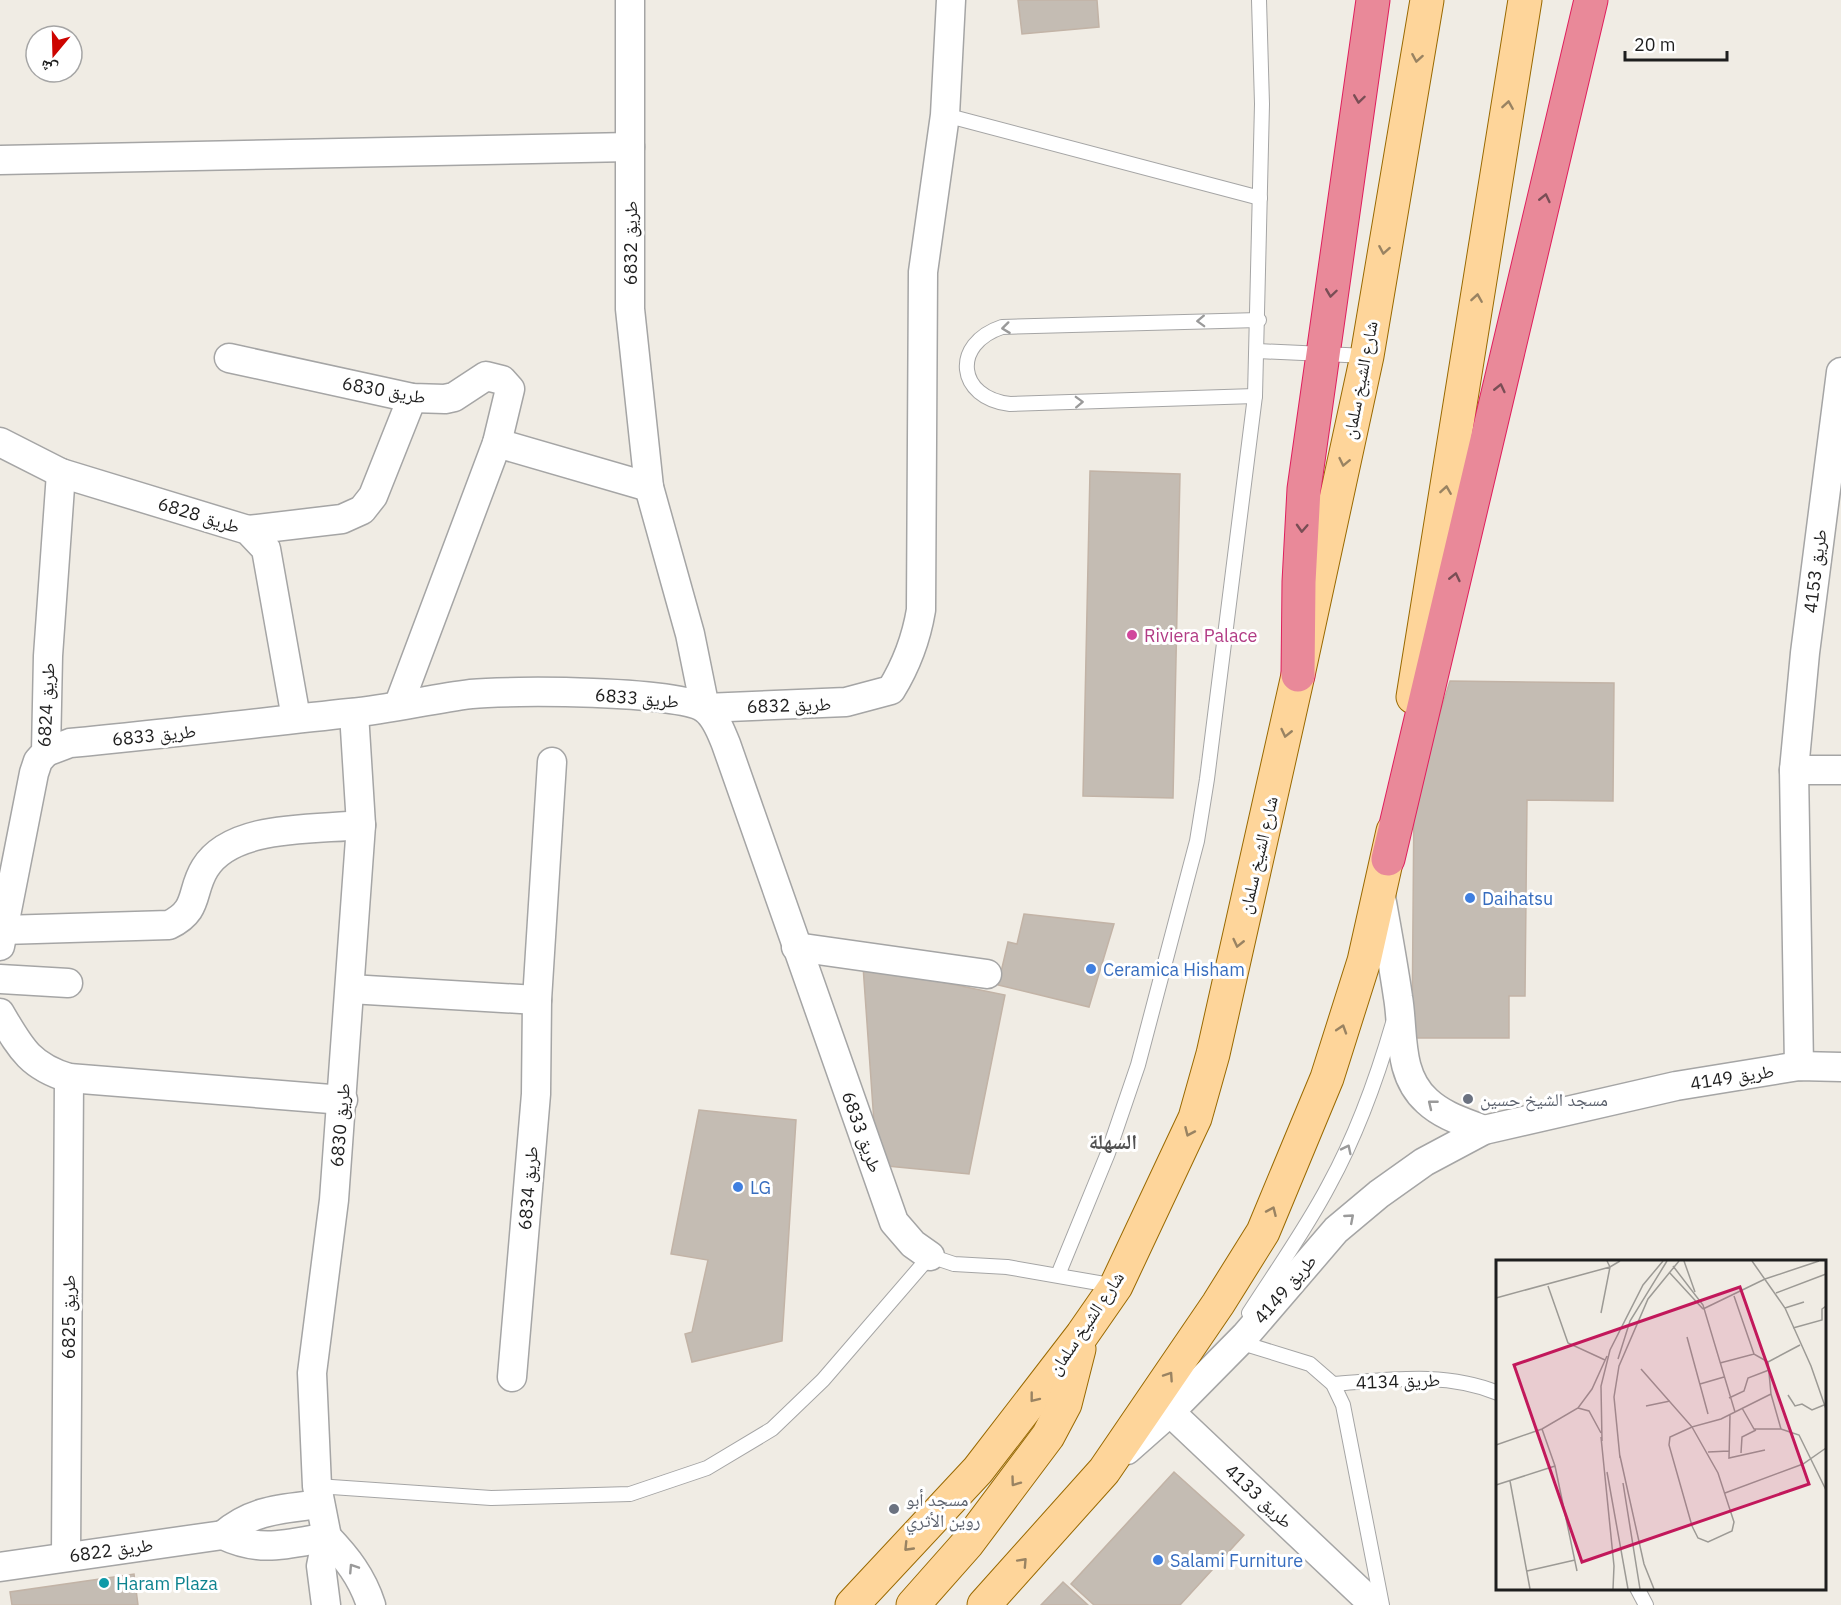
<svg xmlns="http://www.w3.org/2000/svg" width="1841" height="1605" font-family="'IBM Plex Sans','Noto Naskh Arabic',sans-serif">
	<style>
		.building { fill: #c4bcb3; stroke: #c2b3a6; stroke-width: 1.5 }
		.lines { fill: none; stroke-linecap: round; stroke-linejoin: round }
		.service-casing { stroke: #a5a5a5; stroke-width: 16 }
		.minor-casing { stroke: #a5a5a5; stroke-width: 31 }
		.primary-casing { stroke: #996900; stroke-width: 35 }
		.motorway-casing { stroke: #df1f5d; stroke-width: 35 }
		.service { stroke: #fff; stroke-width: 14 }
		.minor { stroke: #fff; stroke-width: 28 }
		.primary { stroke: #fed59a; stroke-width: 33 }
		.motorway { stroke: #e98999; stroke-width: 33 }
		.oneway { stroke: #998362 }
		.oneway2 { stroke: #794e55 }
		.oneway3 { stroke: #9a9a9a }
		.hotel-dot { fill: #d1479c; stroke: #fff; stroke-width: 2 }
		.shop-dot { fill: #3f7fe0; stroke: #fff; stroke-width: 2 }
		.worship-dot { fill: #6b7280; stroke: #fff; stroke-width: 2 }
		.culture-dot { fill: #0f9aa8; stroke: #fff; stroke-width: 2 }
		.labels { text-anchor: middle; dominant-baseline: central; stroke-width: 6; stroke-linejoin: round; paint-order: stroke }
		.street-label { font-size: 18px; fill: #1e1e1e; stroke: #fff }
		.hotel-label { font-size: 18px; fill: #b23c85; stroke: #fff; text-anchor: start }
		.shop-label { font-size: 18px; fill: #366cbe; stroke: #fff; text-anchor: start }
		.worship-label { font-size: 18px; fill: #5b616d; stroke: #fff; text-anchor: start }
		.culture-label { font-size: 18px; fill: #0d838f; stroke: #fff; text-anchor: start }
		.quarter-label { font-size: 21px; font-weight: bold; fill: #515151; stroke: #fff }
		.inset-road { fill: none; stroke: #9c9a95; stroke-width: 1.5 }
		.view { fill: #c2185b; fill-opacity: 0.15; stroke: #c2185b; stroke-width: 3 }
		.inset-edge { fill: none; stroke: #1e1e1e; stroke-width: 3 }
	</style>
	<rect width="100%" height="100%" fill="#f0ece4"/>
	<g class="building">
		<polygon points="1018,0 1097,0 1099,27 1022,34"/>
		<polygon points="1090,471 1180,474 1173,798 1083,796"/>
		<polygon points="1450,681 1614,683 1613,801 1527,800 1525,996 1509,996 1509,1038 1412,1038 1414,796"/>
		<polygon points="1024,914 1114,924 1089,1007 998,985 1008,942 1017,944"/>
		<polygon points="863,966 1005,995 969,1174 877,1165"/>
		<polygon points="699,1110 796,1120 782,1341 692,1362 685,1334 692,1332 708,1260 671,1254"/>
		<polygon points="1174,1472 1244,1535 1180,1605 1094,1605 1071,1584"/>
		<polygon points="134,1574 138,1605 12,1605 10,1592"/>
		<polygon points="1063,1582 1088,1605 1041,1605"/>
	</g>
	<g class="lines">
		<g class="service-casing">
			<g id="service">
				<polyline points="945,115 1260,198"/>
				<polyline points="1258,351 1367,356"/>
				<path d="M 1255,396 L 1010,404 C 957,398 951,344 1002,327 L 1259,320"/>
				<polyline points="1058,1275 1108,1153 1138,1065 1197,841 1207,779 1255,396 1262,104 1259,0"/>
				<path d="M 1249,1313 C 1276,1271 1306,1229 1329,1185 C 1357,1134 1377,1078 1393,1023"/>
				<polyline points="1239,1342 1310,1364 1333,1384 1343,1405 1382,1605"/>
				<path d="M 1333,1384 C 1389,1380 1445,1371 1498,1393"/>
				<polyline points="317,1486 491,1498 630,1494 707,1468 772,1429 823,1380 930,1256 954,1264 1007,1267 1116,1286"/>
				<polyline points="1637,1588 1646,1605"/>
			</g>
		</g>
		<g class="minor-casing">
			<g id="minor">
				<path d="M 630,0 L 630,309 L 649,487 L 690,634 L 705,708 L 846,702 L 891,690 C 907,664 916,640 921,610 L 923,272 L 945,115 L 951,0"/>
				<polyline points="0,160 630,147"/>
				<polyline points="229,358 412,398 445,399 454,397 486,376 502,380 510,389 497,443 399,704"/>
				<polyline points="0,442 61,473 248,530 266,549 296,718"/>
				<polyline points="497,443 649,487"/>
				<polyline points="248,530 342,519 362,510 373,496 412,398"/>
				<path d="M 46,752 L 70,743 C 164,734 257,723 350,713 C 391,709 431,699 471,694 C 507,690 682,690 705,709 C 716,717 721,732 726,744 L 894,1222 L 913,1244 L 930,1256"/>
				<polyline points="1794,770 1841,770"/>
				<path d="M 1381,897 C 1387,930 1393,963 1398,997 C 1404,1032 1397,1074 1427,1101 C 1443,1116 1464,1122 1484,1130"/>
				<path d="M 3,930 L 169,925 C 200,910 190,892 205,868 C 232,824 315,830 361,825"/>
				<polyline points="0,946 34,773 38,761 46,752 48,656 61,473"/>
				<polyline points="796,947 987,974"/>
				<polyline points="0,979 68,983"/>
				<polyline points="350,989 537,1000"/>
				<path d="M 0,1013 C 20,1047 29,1066 69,1078 L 343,1100"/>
				<polyline points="1799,1066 1794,770 1805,653 1841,372"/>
				<polyline points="512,1377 536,1094 537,1000 552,762"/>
				<polyline points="1170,1412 1374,1605"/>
				<polyline points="1127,1450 1170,1412 1245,1336 1336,1230 1379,1194 1424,1162 1484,1130 1676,1086 1799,1066 1841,1067"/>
				<path d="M 223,1535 C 253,1509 283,1509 320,1504"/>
				<path d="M 327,1537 C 347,1558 362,1577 371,1605"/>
				<polyline points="66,1556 69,1078"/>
				<path d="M 0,1567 L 223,1535 C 261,1553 287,1544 327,1537"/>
				<polyline points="326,1605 321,1566 327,1537 317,1486 312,1373 334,1200 361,825 354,713"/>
			</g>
		</g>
		<g class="primary-casing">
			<g id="primary">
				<polyline points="1413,697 1525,0"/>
				<polyline points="852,1605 978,1470 1082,1335 1116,1286 1195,1118 1213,1054 1298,675 1367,356 1427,0"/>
				<polyline points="913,1605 967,1544 1048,1436 1065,1404 1079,1349"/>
				<polyline points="984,1605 1104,1471 1218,1304 1263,1232 1327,1078 1364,961 1393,831"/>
			</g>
		</g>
		<g class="motorway-casing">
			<g id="motorway">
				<polyline points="1298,675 1299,582 1304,489 1373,0"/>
				<polyline points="1388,859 1591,0"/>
			</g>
		</g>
		<use href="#service" class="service"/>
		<use href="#minor" class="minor"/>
		<use href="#primary" class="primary"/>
		<use href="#motorway" class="motorway"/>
	</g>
	<defs><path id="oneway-chevron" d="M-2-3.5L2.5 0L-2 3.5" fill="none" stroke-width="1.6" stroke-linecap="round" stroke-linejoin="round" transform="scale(1.5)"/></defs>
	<g class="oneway">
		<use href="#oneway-chevron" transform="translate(1417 58) rotate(100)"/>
		<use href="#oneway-chevron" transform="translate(1508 105) rotate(-81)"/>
		<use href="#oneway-chevron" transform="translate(1384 250) rotate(100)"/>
		<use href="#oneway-chevron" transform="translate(1477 298) rotate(-81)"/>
		<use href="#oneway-chevron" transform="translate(1344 462) rotate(102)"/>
		<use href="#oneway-chevron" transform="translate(1446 490) rotate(-81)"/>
		<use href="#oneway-chevron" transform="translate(1286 733) rotate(103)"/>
		<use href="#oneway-chevron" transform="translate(1238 943) rotate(103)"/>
		<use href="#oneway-chevron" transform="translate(1342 1029) rotate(-72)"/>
		<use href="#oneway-chevron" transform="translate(1189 1132) rotate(114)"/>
		<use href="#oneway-chevron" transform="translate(1272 1211) rotate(-66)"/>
		<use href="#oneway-chevron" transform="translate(1169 1376) rotate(-56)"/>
		<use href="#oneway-chevron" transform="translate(1034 1398) rotate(128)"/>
		<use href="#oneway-chevron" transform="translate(1015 1482) rotate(126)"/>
		<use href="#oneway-chevron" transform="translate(908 1547) rotate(134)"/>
		<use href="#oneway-chevron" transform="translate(1023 1562) rotate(-47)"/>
	</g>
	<g class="oneway2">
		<use href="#oneway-chevron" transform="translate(1359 99) rotate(98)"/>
		<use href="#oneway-chevron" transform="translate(1545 198) rotate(-77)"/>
		<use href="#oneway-chevron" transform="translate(1331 293) rotate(98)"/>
		<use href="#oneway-chevron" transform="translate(1500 388) rotate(-77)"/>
		<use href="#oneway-chevron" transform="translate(1302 528) rotate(93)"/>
		<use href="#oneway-chevron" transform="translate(1455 577) rotate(-77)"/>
	</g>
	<g class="oneway3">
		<use href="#oneway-chevron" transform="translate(1201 321) rotate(178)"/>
		<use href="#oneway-chevron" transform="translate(1006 328) rotate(173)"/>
		<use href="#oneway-chevron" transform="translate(1079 402) rotate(-2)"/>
		<use href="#oneway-chevron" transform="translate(1432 1104) rotate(-141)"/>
		<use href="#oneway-chevron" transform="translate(1347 1149) rotate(-64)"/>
		<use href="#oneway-chevron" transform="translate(1350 1218) rotate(-41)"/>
		<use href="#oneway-chevron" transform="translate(353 1568) rotate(-123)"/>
	</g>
	<circle class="hotel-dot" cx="1132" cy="635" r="6"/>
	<g class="shop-dot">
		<circle cx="1470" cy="898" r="6"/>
		<circle cx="1091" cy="969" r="6"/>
		<circle cx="738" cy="1187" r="6"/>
		<circle cx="1158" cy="1560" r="6"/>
	</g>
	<g class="worship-dot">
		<circle cx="1468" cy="1099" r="6"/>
		<circle cx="894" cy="1509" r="6"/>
	</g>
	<circle class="culture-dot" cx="104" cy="1583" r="6"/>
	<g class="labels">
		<g class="street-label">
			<text transform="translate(630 243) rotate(-90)">طريق 6832</text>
			<text transform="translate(1360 380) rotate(-79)">شارع الشيخ سلمان</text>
			<text transform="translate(384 390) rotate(10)">طريق 6830</text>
			<text transform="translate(199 515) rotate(17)">طريق 6828</text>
			<text transform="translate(1815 571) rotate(-83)">طريق 4153</text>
			<text transform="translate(637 698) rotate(5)">طريق 6833</text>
			<text transform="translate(46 705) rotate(-87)">طريق 6824</text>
			<text transform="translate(789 705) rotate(-2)">طريق 6832</text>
			<text transform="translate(154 735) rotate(-6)">طريق 6833</text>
			<text transform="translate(1258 855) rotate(-77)">شارع الشيخ سلمان</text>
			<text transform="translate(1732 1077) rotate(-9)">طريق 4149</text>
			<text transform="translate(340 1125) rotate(-85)">طريق 6830</text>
			<text transform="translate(862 1132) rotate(70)">طريق 6833</text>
			<text transform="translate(528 1188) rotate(-85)">طريق 6834</text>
			<text transform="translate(1285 1289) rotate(-49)">طريق 4149</text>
			<text transform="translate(68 1317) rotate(-90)">طريق 6825</text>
			<text transform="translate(1086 1323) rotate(-56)">شارع الشيخ سلمان</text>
			<text transform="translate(1398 1381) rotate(-2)">طريق 4134</text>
			<text transform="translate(1259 1496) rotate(43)">طريق 4133</text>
			<text transform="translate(111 1550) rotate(-8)">طريق 6822</text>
		</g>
		<g class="hotel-label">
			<text x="1144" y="635">Riviera Palace</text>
		</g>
		<g class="shop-label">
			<text x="1482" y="898">Daihatsu</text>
			<text x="1103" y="969">Ceramica Hisham</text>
			<text x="750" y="1187">LG</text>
			<text x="1170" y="1560">Salami Furniture</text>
		</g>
		<g class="worship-label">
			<text x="1480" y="1099">مسجد الشيخ حسين</text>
			<text x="906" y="1499">مسجد أبو<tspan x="906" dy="21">روين الأثري</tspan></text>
		</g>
		<g class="culture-label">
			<text x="116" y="1583">Haram Plaza</text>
		</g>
		<g class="quarter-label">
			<text x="1113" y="1141">السهلة</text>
		</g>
	</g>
	<g transform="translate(1496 1260)">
		<rect width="330" height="330" fill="#f0ece4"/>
		<path class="inset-road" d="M 188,1 L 199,32M 256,1 L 289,48 L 315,106 L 330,149M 177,6 L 207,45 L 239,152M 173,12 L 207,49M 52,26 L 72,83 L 109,100M 280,33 L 330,14M 238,36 L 258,94M 0,38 L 114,7 L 124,1M 289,48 L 308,42M 207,49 L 269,19 L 323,1M 105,53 L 114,7 L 111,1M 297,68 L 326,60 L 326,49 L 330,46M 191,77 L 212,154M 122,99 L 134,61 L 171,1M 224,103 L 258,94 L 272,102M 145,109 L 196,167 L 225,159 L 275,134M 204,124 L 228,117M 292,135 L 299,146 L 306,144 L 316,150 L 328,145M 233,138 L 248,131 L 252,118 L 273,110M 150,146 L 174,141M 82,148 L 93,151 L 105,173M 246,148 L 258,169 L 285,169 L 303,175 L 330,230M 234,155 L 233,198 L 269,190M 196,167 L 222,213 L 238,262 L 236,271 L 212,282 L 202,278 L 196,266 L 173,185 L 174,177 ZM 46,169 L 59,206 L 81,311M 285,169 L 275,134 L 272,102 L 304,85M 105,177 L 118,306 L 117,329M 106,181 L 105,126 L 114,90 L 147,25 L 167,1M 0,185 L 46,169 L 82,148 L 96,129 L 111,96M 212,192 L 233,191M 245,193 L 246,177 L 260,170M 124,196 L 148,304 L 158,329M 124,198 L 118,137 L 123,106 L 152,39 L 183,1M 111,212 L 132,329M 14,221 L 34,329M 127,223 L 144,329M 0,225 L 59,206M 229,233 L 307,204 L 330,188M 31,311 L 79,300"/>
		<path class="view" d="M 244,27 L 313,224 L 86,302 L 18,105 Z"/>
		<rect width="330" height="330" class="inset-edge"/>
	</g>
	<g transform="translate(54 54) rotate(199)"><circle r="28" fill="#ffffff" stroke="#a5a5a5" stroke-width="1.5"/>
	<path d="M0-4.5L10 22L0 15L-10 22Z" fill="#cd0400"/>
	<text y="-9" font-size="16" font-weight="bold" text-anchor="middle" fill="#1e1e1e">ش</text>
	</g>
	<path d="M1625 51v9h102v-9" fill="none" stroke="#1e1e1e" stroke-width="3"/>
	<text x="1634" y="51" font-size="18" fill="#1e1e1e" stroke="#ffffff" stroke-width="4.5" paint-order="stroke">20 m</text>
</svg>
